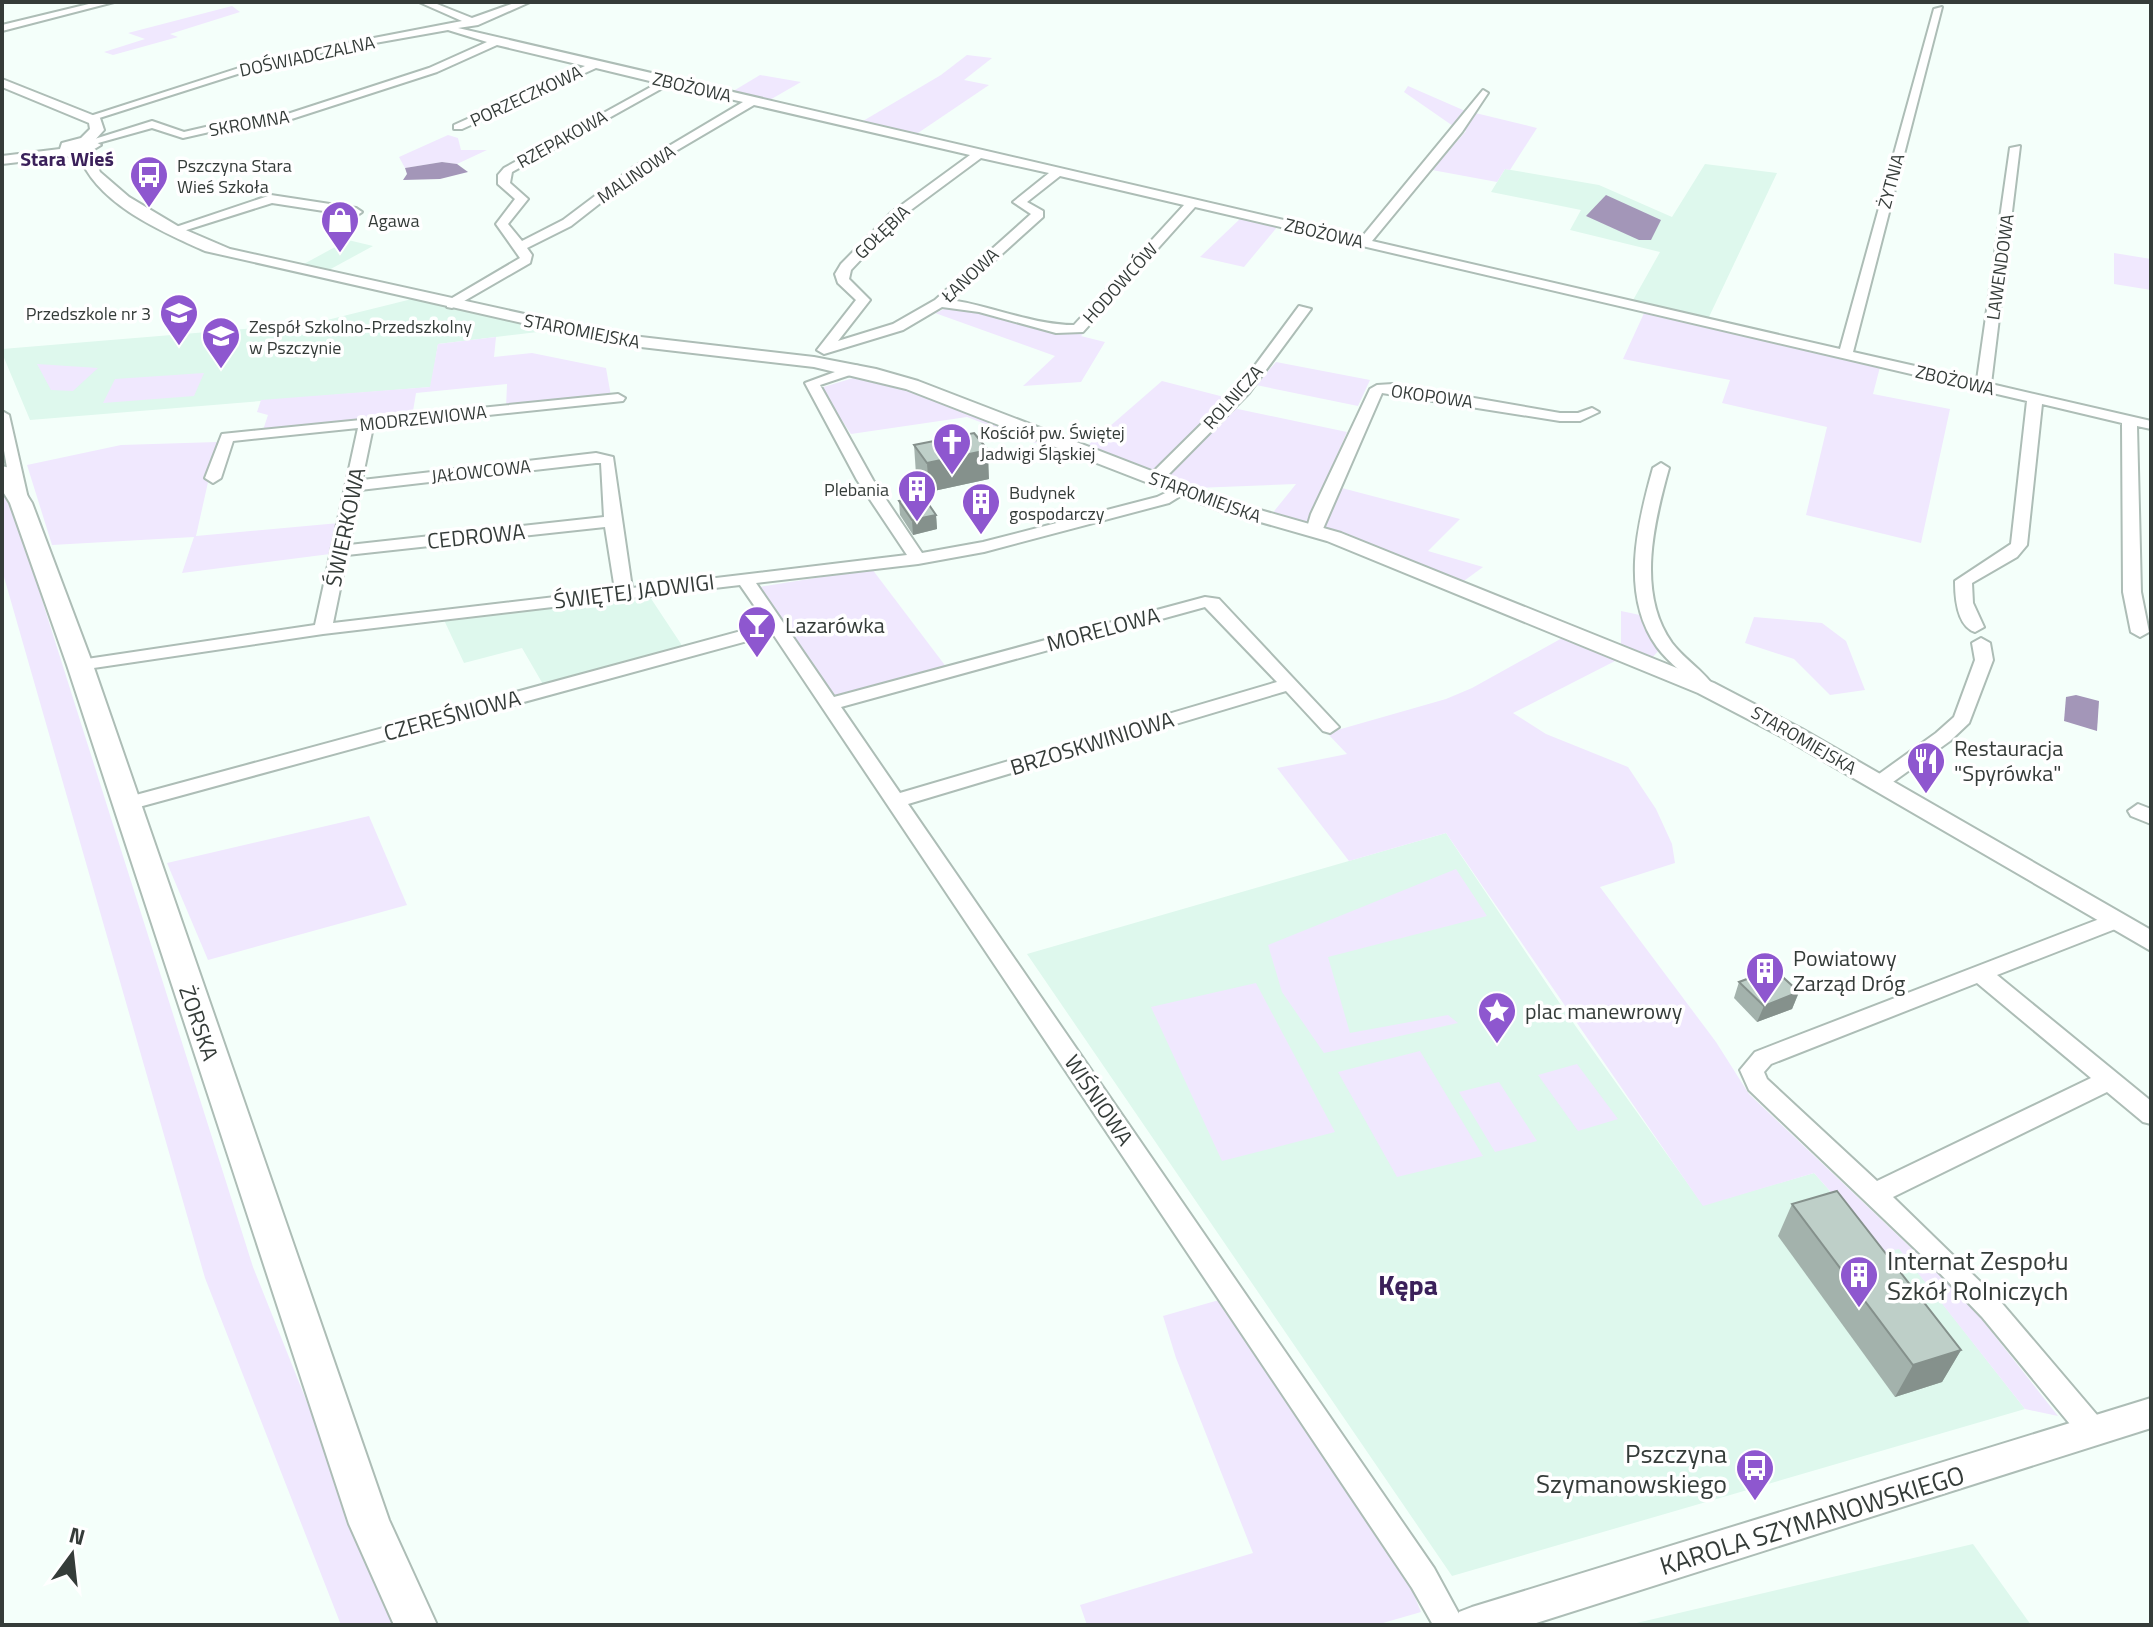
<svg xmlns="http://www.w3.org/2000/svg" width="2153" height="1627" font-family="'Titillium Web',sans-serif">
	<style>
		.built { fill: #def8ed }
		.green { fill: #f0e8fe }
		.water { fill: #a396b8 }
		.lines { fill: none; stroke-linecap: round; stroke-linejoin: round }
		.minor-casing { stroke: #adbdb6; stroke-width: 4 }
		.tertiary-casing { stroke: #adbdb6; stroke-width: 4 }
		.secondary-casing { stroke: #adbdb6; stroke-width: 4 }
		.minor { fill: #fff; fill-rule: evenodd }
		.tertiary { fill: #fff; fill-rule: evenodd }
		.secondary { fill: #fff; fill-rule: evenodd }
		.wall { fill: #a3b2ac }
		.shaded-wall { fill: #85918c }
		.building { fill: #becfc8; stroke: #85918c; stroke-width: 2 }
		.labels { text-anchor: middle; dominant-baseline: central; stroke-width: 7; stroke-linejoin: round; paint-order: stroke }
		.far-street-label { font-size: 18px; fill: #353c39; stroke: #fff }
		.far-poi-label { font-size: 18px; fill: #353c39; stroke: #fff; text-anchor: start }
		.far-neighbourhood-label { font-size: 20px; font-weight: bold; fill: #3b205a; stroke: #fff }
		.street-label { font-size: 22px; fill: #353c39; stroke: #fff }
		.poi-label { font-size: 22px; fill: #353c39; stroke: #fff; text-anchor: start }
		.near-poi-label { font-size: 26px; fill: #353c39; stroke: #fff; text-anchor: start }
		.near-street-label { font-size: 26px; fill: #353c39; stroke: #fff }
		.near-neighbourhood-label { font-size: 28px; font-weight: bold; fill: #3b205a; stroke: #fff }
	</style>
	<rect width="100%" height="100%" fill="#f4fffa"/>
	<g class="built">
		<polygon points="1705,164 1777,173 1708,319 1632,302 1660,252 1570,230 1581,210 1491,192 1505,169 1599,185 1672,217"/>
		<polygon points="348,240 373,246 327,271 302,265"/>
		<polygon points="412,299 542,328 538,332 438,344 431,387 30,420 2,353 2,349 315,323"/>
		<polygon points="648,594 683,647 544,686 522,648 464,663 444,620"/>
		<polygon points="1446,833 1567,1014 1703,1205 1814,1173 1884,1252 1899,1248 2025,1409 1452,1576 1027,954"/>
		<polygon points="1973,1544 2031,1625 1628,1625"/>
	</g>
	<g class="green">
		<polygon points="232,6 240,12 170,34 178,37 113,55 104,52 145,39 128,33"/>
		<polygon points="967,55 992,58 964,80 989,85 915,135 863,121 941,75"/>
		<polygon points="760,75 801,82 768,101 730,93"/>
		<polygon points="1408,86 1463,110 1537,128 1510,170 1505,169 1497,182 1432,170 1466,131 1453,126 1404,92"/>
		<polygon points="448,135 458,138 461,150 487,150 457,164 442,162 405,168 399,157"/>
		<polygon points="1242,217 1278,226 1244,267 1200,257"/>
		<polygon points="2114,253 2151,259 2151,290 2114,284"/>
		<path d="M 947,308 C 994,309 1036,331 1083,334 L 1081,336 L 1105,342 L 1081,382 L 1023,386 L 1055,356 L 935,313 Z"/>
		<polygon points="1645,311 1880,367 1873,394 1950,409 1921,543 1806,515 1827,427 1722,403 1730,380 1623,359"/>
		<polygon points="496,337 494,357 532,353 606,368 611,396 506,408 507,384 416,393 412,417 263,430 268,415 257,412 261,400 430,387 438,344"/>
		<polygon points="1276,362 1370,380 1358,406 1256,385"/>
		<polygon points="37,364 98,368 73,391 51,390"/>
		<polygon points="204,373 194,396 103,403 115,379"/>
		<polygon points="860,376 896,385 1041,439 1038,444 967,417 851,434 820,388"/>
		<polygon points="1162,381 1228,398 1152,475 1086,447"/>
		<polygon points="1233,408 1347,432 1307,525 1271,515 1296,484 1196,488 1162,479"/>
		<polygon points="217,442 196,536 339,523 330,554 182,573 194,537 52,545 27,465 121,445"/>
		<polygon points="1338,487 1460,519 1428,551 1483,567 1461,583 1322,528"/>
		<polygon points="2,493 12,507 23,540 253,1267 396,1625 341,1625 205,1278 2,570"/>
		<polygon points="872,569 947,668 833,697 759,587"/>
		<polygon points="1621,611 1640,615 1661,648 1650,660 1621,649"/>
		<polygon points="1754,617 1822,623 1846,641 1865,690 1830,695 1794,659 1745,643"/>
		<polygon points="1564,637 1619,659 1513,713 1546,734 1628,767 1656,809 1672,844 1675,863 1600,887 1716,1042 1749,1094 1968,1302 2058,1416 2025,1409 1899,1249 1884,1252 1814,1173 1703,1206 1446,833 1349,861 1277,768 1347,754 1327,733 1446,699 1472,688"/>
		<polygon points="369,816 407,905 208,960 167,863"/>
		<polygon points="1456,869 1487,916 1328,957 1350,1033 1448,1015 1458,1023 1324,1053 1282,992 1268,945"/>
		<polygon points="1256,983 1335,1132 1222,1161 1151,1007"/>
		<polygon points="1420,1051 1483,1156 1397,1177 1338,1072"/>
		<polygon points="1577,1064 1618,1119 1578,1131 1538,1075"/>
		<polygon points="1499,1082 1537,1141 1495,1152 1459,1092"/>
		<polygon points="1219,1300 1404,1570 1421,1612 1376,1625 1087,1625 1080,1605 1253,1553 1176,1358 1163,1316"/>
	</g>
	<g class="water">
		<polygon points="442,162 457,164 468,172 440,179 403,180 407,174 405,168"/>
		<polygon points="1606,195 1661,220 1651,240 1639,240 1586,216"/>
		<polygon points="2076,695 2099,701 2097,731 2064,721 2066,697"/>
	</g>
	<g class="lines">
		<g class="minor-casing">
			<g id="minor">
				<polygon points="97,2 114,2 2,31 2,25"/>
				<path d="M 419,2 L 432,2 L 472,18 L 517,2 L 530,2 L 478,25 L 458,28 L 1361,238 L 1483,90 L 1488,93 L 1462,132 L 1372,241 L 1840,349 L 1934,9 L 1942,7 L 1853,352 L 1977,380 L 2010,148 L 2020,146 L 1991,384 L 2151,421 L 2151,429 L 2137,426 L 2141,592 L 2149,632 L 2140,637 L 2131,632 L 2123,592 L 2122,423 L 2042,404 L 2027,545 L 2017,557 L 1972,583 L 1973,603 L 1984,627 L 1975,632 C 1957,626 1955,598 1955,581 L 2011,544 L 2027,401 L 1195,207 L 1083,332 L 1056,333 L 979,312 L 942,307 L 903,330 L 824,354 L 817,350 L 856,300 L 838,283 L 835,274 L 841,264 L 892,212 L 970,155 L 754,105 L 640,172 L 571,226 L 527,248 L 532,255 L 530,263 L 452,308 L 447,307 L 447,301 L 520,258 L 496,224 L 515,199 L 498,184 L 498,175 L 504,168 L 658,83 L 596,68 L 462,129 L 454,129 L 454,125 L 585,66 L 497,45 L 437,72 L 273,125 L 249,123 L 183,138 L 152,128 L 91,145 L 85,142 L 152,121 L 184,132 L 249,117 L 272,119 L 429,68 L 487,42 L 448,30 L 330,51 L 250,70 L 93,120 L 84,118 L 270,58 L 462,21 ZM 668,85 L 743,102 L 632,168 L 563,220 L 522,241 L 508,224 L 528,199 L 510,183 L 512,172 ZM 981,158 L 1049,173 L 1013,202 L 1031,214 L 935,300 L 893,324 L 838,341 L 870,300 L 849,279 L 851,270 L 900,218 ZM 1060,176 L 1184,205 L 1074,325 C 1033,325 992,306 951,300 L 1043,217 L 1043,211 L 1027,202 Z"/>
				<polygon points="271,195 356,208 362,212 356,216 272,203 177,233 167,230"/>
				<polygon points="1299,306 1311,309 1249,393 1161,482 1149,482 1149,476 1239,387"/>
				<path d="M 854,365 L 859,366 L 859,372 L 820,385 L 873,480 L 922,553 L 983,542 L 1157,497 L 1182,485 L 1190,490 L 1169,503 L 984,552 L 918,564 L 756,583 L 834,697 L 1205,597 L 1219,599 L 1339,727 L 1330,733 L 1323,731 L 1286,691 L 908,804 L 1434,1568 L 1465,1625 L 1433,1625 L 1412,1588 L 773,634 L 128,810 L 118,804 L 121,799 L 767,624 L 740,585 L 323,634 L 80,670 L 74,669 L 71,665 L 80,660 L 315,625 L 358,428 L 233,441 L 221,478 L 213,483 L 205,478 L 222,434 L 618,394 L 625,398 L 623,401 L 373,427 L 362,480 L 596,453 L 613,457 L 632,588 L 907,555 L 857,480 L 805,383 ZM 596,463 L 601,463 L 604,517 L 349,545 L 360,490 ZM 605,527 L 615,590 L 333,623 L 347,555 ZM 1205,607 L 1277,682 L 900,793 L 841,707 Z"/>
				<polygon points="1393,384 1560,413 1578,413 1592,408 1599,412 1580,421 1560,421 1382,393 1322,531 1320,534 1308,534 1306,531 1311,514 1370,389 1377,385"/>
				<polygon points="2,411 9,415 29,503 21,508 13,503 2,439"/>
				<path d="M 1661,463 L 1669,468 C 1654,522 1636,593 1672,643 C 1685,660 1703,670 1715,688 L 1706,694 L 1700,692 C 1688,675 1669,664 1657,647 C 1620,595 1637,525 1653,468 Z"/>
				<polygon points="1981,638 1990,643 1993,660 1969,723 1950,741 1886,787 1872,787 1869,783 1872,779 1936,733 1954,717 1975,660 1972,643"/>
				<polygon points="2138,804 2151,809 2151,824 2131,816 2128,811"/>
				<path d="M 2115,913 L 2123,916 L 2126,921 L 2123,926 L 1997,975 L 2151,1101 L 2151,1124 L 2143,1122 L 2107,1092 L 1893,1197 L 2000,1301 L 2103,1422 L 2107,1431 L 2103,1440 L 2093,1444 L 2083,1440 L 1982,1317 L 1930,1263 L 1749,1090 L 1740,1070 L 1755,1052 ZM 1977,983 L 2091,1078 L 1877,1181 L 1767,1079 L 1764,1072 L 1771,1064 Z"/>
			</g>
		</g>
		<g class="tertiary-casing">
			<g id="tertiary">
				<path d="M 2,79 L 100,118 L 104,130 L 94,141 L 101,145 L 91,151 L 100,172 L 129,197 L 181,228 L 230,249 L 615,334 L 814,357 L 876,369 L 918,381 L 1232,502 L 1341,533 L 1714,683 L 1802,729 L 2151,930 L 2151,951 L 1786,739 L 1698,693 L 1327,541 L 1218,510 L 906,389 L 814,367 L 615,344 L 205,251 C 161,231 97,204 79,155 L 2,164 L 2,156 L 60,149 L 62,143 L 81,138 L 90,129 L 89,123 L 2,87 Z"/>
				<polygon points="2151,1398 2151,1428 1530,1625 1454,1625 1459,1612 1472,1607"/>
			</g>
		</g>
		<g class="secondary-casing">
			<polygon id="secondary" points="2,466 10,468 32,503 93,665 389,1520 437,1625 394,1625 349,1524 67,665 10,503 2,490"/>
		</g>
		<use href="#minor" class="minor"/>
		<use href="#tertiary" class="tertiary"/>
		<use href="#secondary" class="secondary"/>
	</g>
	<g class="wall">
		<polygon points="914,445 989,479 929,492 916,474"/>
		<polygon points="899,501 936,515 937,529 913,535 900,515"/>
		<polygon points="1739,982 1799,992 1792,1009 1757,1022 1734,998"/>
		<polygon points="1792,1204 1961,1350 1942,1382 1895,1397 1778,1236"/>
	</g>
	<g class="shaded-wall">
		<polygon points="988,450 989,479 929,492 927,463"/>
		<polygon points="936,515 937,529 913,535 912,520"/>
		<polygon points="1799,992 1792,1009 1757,1022 1764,1006"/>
		<polygon points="1961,1350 1942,1382 1895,1397 1913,1365"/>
	</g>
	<g class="building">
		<polygon points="974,433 988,450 927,463 914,445"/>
		<polygon points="923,496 936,515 912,520 899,501"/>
		<polygon points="1774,969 1799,992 1764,1006 1739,982"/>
		<polygon points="1837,1191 1961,1350 1913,1365 1792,1204"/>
	</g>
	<defs>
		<g id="bus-pin" transform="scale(2)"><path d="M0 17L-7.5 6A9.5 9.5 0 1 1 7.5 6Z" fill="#8e57cf" stroke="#fff"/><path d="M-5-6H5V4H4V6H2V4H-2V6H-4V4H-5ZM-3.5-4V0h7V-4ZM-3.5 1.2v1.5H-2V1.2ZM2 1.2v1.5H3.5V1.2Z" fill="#fff"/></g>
		<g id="shop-pin" transform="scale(2)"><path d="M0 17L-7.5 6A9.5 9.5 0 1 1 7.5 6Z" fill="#8e57cf" stroke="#fff"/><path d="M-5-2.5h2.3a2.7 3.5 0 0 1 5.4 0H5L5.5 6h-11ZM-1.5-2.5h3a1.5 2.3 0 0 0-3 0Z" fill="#fff"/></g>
		<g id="school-pin" transform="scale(2)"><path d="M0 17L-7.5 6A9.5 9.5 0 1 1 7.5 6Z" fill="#8e57cf" stroke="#fff"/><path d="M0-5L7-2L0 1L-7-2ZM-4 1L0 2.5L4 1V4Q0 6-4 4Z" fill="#fff"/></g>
		<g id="church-pin" transform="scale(2)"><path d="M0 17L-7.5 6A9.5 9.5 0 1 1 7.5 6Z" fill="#8e57cf" stroke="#fff"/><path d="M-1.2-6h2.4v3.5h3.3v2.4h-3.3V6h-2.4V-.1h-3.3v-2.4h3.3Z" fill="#fff"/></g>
		<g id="building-pin" transform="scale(2)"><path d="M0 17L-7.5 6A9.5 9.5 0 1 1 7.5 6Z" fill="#8e57cf" stroke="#fff"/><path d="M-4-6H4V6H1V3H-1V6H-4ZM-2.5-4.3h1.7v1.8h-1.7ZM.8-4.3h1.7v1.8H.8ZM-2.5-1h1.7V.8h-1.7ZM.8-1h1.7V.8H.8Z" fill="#fff"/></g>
		<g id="bar-pin" transform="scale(2)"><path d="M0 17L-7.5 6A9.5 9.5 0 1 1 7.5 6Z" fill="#8e57cf" stroke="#fff"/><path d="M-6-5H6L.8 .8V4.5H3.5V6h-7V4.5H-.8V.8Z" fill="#fff"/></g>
		<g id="restaurant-pin" transform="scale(2)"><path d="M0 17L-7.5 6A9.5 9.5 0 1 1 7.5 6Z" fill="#8e57cf" stroke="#fff"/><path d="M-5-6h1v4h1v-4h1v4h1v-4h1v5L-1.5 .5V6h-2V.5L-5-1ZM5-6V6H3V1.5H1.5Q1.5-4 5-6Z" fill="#fff"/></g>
		<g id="sight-pin" transform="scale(2)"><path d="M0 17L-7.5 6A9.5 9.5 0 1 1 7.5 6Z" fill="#8e57cf" stroke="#fff"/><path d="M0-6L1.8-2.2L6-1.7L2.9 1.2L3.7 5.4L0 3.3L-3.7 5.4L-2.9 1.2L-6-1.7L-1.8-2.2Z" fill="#fff"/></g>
	</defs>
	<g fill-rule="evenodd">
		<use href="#bus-pin" x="149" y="175"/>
		<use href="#shop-pin" x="340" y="220"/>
		<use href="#school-pin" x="179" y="313"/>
		<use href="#school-pin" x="221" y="336"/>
		<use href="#church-pin" x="952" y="442"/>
		<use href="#building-pin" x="917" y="489"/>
		<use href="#building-pin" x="981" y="502"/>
		<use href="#bar-pin" x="757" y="625"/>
		<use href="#restaurant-pin" x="1926" y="761"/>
		<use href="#building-pin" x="1765" y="971"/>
		<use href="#sight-pin" x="1497" y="1011"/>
		<use href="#building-pin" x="1859" y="1275"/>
		<use href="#bus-pin" x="1755" y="1468"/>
	</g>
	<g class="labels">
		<g class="far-street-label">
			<text transform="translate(307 56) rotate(-12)">DOŚWIADCZALNA</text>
			<text transform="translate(692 87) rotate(13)">ZBOŻOWA</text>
			<text transform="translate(526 96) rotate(-25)">PORZECZKOWA</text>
			<text transform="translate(249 123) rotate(-10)">SKROMNA</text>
			<text transform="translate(562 139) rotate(-29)">RZEPAKOWA</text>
			<text transform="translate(636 174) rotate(-34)">MALINOWA</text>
			<text transform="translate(1891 181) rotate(-75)">ŻYTNIA</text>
			<text transform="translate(882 232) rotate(-44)">GOŁĘBIA</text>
			<text transform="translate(1324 233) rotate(13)">ZBOŻOWA</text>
			<text transform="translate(2000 267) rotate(-82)">LAWENDOWA</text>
			<text transform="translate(970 275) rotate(-43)">ŁANOWA</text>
			<text transform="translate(1120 283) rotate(-48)">HODOWCÓW</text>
			<text transform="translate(582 331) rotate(11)">STAROMIEJSKA</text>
			<text transform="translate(1955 380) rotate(13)">ZBOŻOWA</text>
			<text transform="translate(1432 396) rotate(8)">OKOPOWA</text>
			<text transform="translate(1233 397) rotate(-48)">ROLNICZA</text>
			<text transform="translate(423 418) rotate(-6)">MODRZEWIOWA</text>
			<text transform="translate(481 471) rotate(-6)">JAŁOWCOWA</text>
			<text transform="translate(1205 497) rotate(20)">STAROMIEJSKA</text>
			<text transform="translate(1804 740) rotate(30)">STAROMIEJSKA</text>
		</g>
		<g class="far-poi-label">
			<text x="177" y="165">Pszczyna Stara<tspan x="177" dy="21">Wieś Szkoła</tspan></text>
			<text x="368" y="220">Agawa</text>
			<text x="151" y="313" text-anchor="end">Przedszkole nr 3</text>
			<text x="249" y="326">Zespół Szkolno-Przedszkolny<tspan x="249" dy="21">w Pszczynie</tspan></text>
			<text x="980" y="432">Kościół pw. Świętej<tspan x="980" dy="21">Jadwigi Śląskiej</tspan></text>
			<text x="889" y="489" text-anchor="end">Plebania</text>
			<text x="1009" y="492">Budynek<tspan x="1009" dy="21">gospodarczy</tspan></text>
		</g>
		<g class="far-neighbourhood-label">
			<text x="67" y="158">Stara Wieś</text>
		</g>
		<g class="street-label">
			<text transform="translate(345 527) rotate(-78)">ŚWIERKOWA</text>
			<text transform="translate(476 536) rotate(-6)">CEDROWA</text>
			<text transform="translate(634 591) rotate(-7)">ŚWIĘTEJ JADWIGI</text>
			<text transform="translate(1103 629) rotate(-15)">MORELOWA</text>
			<text transform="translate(452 715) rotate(-15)">CZEREŚNIOWA</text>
			<text transform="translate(1092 743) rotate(-17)">BRZOSKWINIOWA</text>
			<text transform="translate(199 1023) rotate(71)">ŻORSKA</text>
			<text transform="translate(1099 1100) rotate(56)">WIŚNIOWA</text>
		</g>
		<g class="poi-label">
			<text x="785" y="625">Lazarówka</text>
			<text x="1954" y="748">Restauracja<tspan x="1954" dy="25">"Spyrówka"</tspan></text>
			<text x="1793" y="958">Powiatowy<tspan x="1793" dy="25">Zarząd Dróg</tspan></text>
			<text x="1525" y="1011">plac manewrowy</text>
		</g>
		<g class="near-poi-label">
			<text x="1887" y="1260">Internat Zespołu<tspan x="1887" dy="30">Szkół Rolniczych</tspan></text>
			<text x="1727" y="1453" text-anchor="end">Pszczyna<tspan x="1727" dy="30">Szymanowskiego</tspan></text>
		</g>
		<g class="near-street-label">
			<text transform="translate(1812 1520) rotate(-17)">KAROLA SZYMANOWSKIEGO</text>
		</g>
		<g class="near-neighbourhood-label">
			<text x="1408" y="1284">Kępa</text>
		</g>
	</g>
	<rect width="2153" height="1627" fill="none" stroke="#353c39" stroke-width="8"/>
	<g transform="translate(72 1555) rotate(15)" stroke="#ffffff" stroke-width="6" paint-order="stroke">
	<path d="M0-6L14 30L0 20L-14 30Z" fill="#353c39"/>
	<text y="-12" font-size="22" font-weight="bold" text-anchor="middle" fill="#353c39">N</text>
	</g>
</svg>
